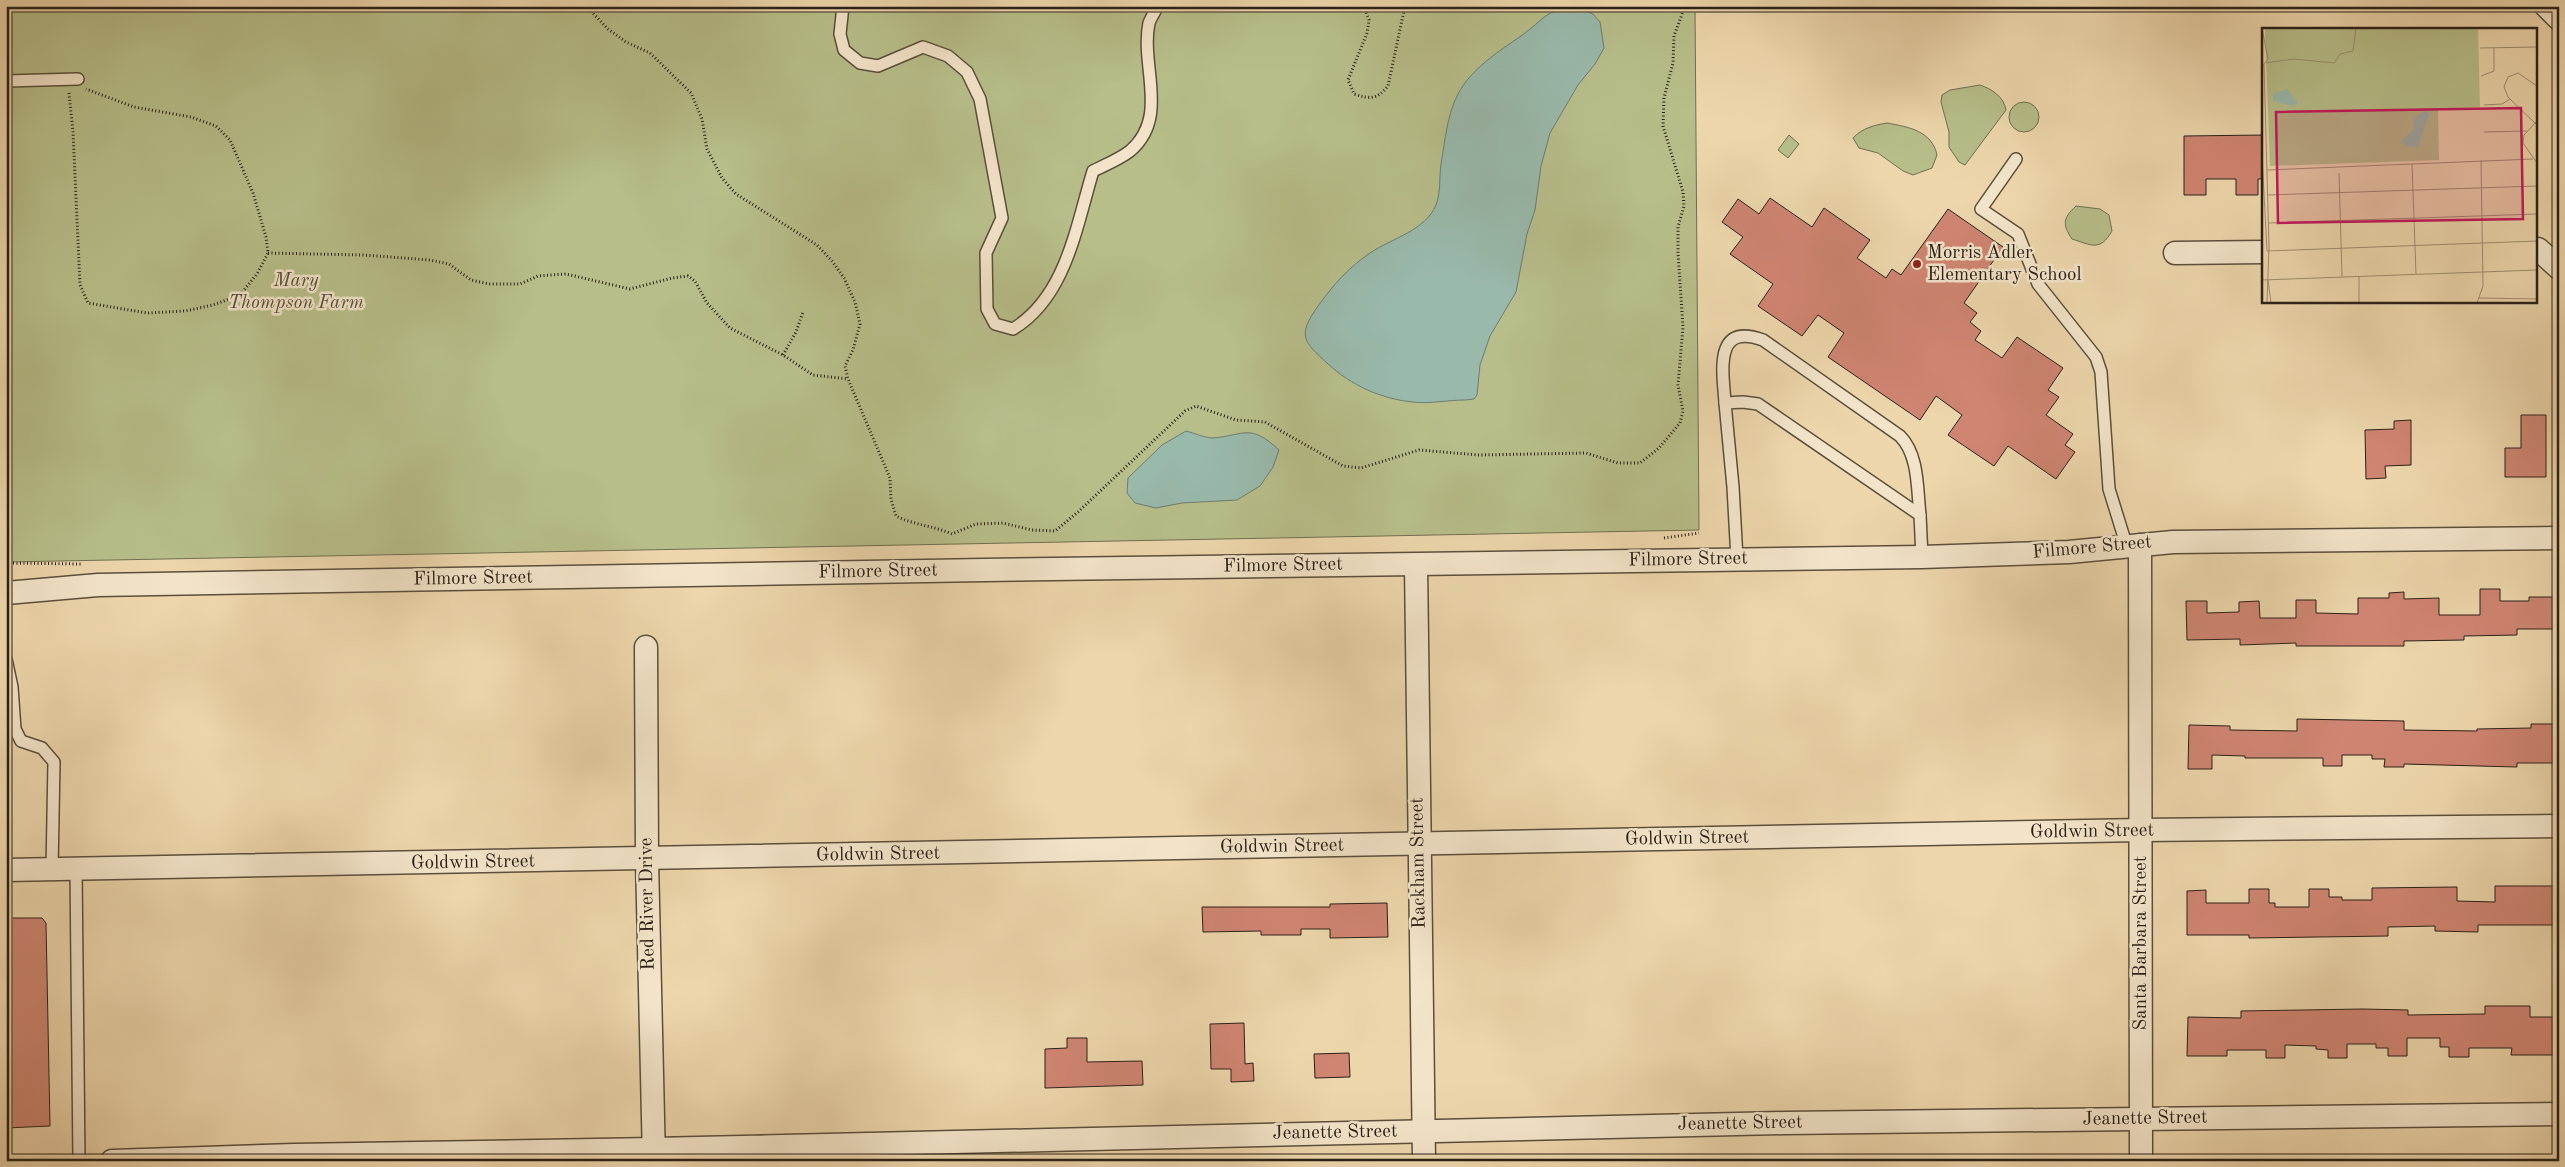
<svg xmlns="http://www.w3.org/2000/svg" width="2565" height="1167" font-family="'Old Standard TT',serif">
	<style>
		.green { fill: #b7be8a; stroke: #706f50 }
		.water { fill: #99b9ab; stroke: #6d7c70 }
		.building { fill: #cf8572; stroke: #2a2017 }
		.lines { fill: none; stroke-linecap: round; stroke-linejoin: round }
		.lane-casing { stroke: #5b4e3c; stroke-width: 14 }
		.street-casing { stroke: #5b4e3c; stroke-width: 25 }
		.path { stroke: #2a2017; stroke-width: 3; stroke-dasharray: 1 2.5; stroke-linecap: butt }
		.lane { stroke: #f3e4c9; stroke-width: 11 }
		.street { stroke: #f3e4c9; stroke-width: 22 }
		.poi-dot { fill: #8f2418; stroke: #f3e4c9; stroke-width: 2 }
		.labels { text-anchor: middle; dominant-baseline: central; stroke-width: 5; stroke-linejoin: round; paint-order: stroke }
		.poi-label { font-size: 19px; fill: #2a2017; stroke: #f3e4c9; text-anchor: start }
		.park-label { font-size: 19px; font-style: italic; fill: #544f3a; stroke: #f3e4c9 }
		.street-label { font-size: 19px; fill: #2a2017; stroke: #f3e4c9 }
		.inset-road { fill: none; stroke: #9f8d70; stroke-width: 1 }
		.view { fill: #c2185b; fill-opacity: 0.15; stroke: #c2185b; stroke-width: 2.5 }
		.inset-edge { fill: none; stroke: #2a2017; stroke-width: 2.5 }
	</style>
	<rect width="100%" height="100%" fill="#edd6ac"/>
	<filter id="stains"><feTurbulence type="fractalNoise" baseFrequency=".004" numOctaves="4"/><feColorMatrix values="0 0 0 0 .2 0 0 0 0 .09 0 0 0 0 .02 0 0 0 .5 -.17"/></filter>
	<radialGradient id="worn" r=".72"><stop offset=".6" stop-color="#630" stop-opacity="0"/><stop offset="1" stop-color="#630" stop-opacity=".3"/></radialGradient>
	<g class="green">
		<polygon points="6,6 1695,6 1699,530 6,562"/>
		<path d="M 1980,85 C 1992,89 2004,97 2006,110 L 1965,165 L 1959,162 L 1949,147 L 1949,132 L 1941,102 L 1942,95 L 1950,90 Z"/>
		<circle cx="2024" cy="117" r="15"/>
		<path d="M 1887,123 C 1909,127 1932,131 1937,155 L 1932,168 L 1913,175 L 1903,171 L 1878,153 L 1859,148 L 1853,138 C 1862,128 1875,125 1887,123 Z"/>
		<polygon points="1789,135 1799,144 1788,158 1778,150"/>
		<path d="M 2076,206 L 2100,209 L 2109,215 L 2112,231 C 2100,252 2091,245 2072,239 C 2062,224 2063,218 2076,206 Z"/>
	</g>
	<g class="water">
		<path d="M 1576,7 L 1593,14 L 1600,22 L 1604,48 L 1595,64 L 1578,85 L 1550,133 L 1541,166 L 1535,210 L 1527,234 L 1516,292 L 1490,336 L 1480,365 L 1477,395 L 1474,399 L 1465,400 C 1448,400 1430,404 1413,402 C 1381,399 1351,385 1328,364 C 1303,341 1297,336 1318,306 C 1333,285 1348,268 1370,253 C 1392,238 1425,231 1436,205 C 1441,192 1439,177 1441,164 C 1445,141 1447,115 1458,94 C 1471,69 1499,51 1521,36 C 1545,19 1544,10 1576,7 Z"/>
		<path d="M 1186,431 C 1194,433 1205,438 1213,438 C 1245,435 1250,423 1279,450 L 1273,467 L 1260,486 L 1237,500 L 1182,503 L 1156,508 L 1135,503 L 1127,493 L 1128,478 L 1162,445 Z"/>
	</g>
	<g class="building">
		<polygon points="2264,135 2264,179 2258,179 2258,195 2236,195 2236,179 2206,179 2206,195 2184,195 2184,136"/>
		<polygon points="1770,198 1812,227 1824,208 1870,240 1857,258 1886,278 1892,269 1901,275 1948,209 2003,247 1964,303 1977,313 1970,322 1981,331 1975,340 2002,358 2017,337 2063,368 2048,390 2059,397 2046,415 2073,434 2065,445 2075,452 2056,479 2008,446 1994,466 1948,435 1962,415 1936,396 1920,420 1828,357 1844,333 1818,315 1802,336 1758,306 1773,284 1730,254 1743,237 1722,222 1738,199 1759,214"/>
		<polygon points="2521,415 2546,415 2546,477 2505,477 2505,448 2521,448"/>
		<polygon points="2411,420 2411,465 2385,466 2386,478 2366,479 2365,430 2394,429 2394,421"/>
		<polygon points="2480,589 2500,589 2500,601 2529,601 2529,597 2559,597 2559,629 2517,629 2517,635 2464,636 2464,640 2404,641 2404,646 2296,646 2296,643 2240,645 2240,639 2187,640 2186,601 2207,601 2207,613 2239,612 2239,602 2259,601 2260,618 2296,618 2296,600 2316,600 2316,613 2358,614 2358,598 2389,598 2389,593 2404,592 2404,599 2439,598 2439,615 2480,615"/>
		<polygon points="2297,719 2404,721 2404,730 2477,731 2477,729 2531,728 2531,724 2559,724 2559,763 2517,763 2517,767 2404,764 2404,767 2384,767 2385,759 2372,759 2372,755 2342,755 2342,766 2323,766 2323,758 2245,758 2245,756 2212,755 2212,769 2188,769 2189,725 2230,726 2230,730 2297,731"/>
		<polygon points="2495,886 2559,886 2559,925 2478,925 2478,932 2435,931 2435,926 2388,927 2388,936 2249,938 2249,935 2187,935 2187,891 2206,890 2206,903 2249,903 2249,889 2269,889 2269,903 2275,903 2275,907 2309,907 2309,889 2329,889 2329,897 2342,897 2342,900 2372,900 2372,888 2457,887 2457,901 2495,902"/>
		<polygon points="1387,903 1388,937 1330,938 1330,929 1301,929 1301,935 1261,935 1261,931 1203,932 1202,907 1330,907 1330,904"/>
		<polygon points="6,918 42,918 46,923 50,1126 6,1128"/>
		<polygon points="2485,1006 2530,1006 2530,1017 2559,1017 2559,1055 2511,1055 2512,1048 2469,1048 2469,1057 2449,1057 2449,1047 2440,1047 2440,1038 2407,1038 2407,1056 2388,1056 2388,1048 2376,1048 2376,1044 2347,1044 2347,1058 2328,1058 2328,1050 2316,1049 2316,1046 2285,1045 2285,1058 2266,1058 2266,1050 2227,1050 2227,1056 2187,1056 2188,1017 2241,1018 2241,1011 2363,1009 2408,1010 2408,1015 2485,1014"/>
		<polygon points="1244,1023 1245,1064 1253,1063 1254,1081 1231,1082 1231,1069 1211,1069 1210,1024"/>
		<polygon points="1067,1038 1087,1038 1087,1062 1142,1061 1143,1085 1045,1088 1045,1049 1067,1048"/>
		<polygon points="1349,1053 1350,1077 1315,1078 1314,1054"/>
	</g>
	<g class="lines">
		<g class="lane-casing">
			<g id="lane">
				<path d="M 843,6 L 840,34 L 844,50 L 860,63 L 878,66 L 923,47 L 948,56 L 967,72 L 980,99 L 1002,218 L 986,253 L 987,309 L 995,324 L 1013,329 C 1066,297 1076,227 1093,171 C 1105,165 1120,159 1130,151 C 1170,117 1140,66 1149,23 C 1151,18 1155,11 1158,6"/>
				<polyline points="6,81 78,79"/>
				<polyline points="2016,159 1981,209 2018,234 2038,284 2096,357 2101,372 2109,489 2127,547"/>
				<path d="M 1725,403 C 1723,372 1713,322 1763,340 L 1900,436 C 1919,455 1917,489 1920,515"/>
				<polyline points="1737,559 1733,487 1725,403 1743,402 1758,404 1920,515 1922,557"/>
				<polyline points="6,659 12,687 15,729 21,741 42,748 54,762 52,870"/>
				<polyline points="76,869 79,1161"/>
			</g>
		</g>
		<g class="street-casing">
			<g id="street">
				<polyline points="2546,6 2559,19"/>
				<polyline points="2538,249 2559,268"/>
				<polyline points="2175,253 2264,252"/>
				<polyline points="2140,545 2141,1161"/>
				<polyline points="1416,565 1424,1161"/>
				<polyline points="6,593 98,585 985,570 1922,557 2069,552 2173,542 2559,538"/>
				<polyline points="646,647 647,860 654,1161"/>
				<polyline points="6,870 2141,830 2559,826"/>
				<polyline points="112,1161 294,1155 653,1149 1785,1123 2559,1114"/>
			</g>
		</g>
		<g class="path">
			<path d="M 586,6 L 608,29 L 626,42 L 650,53 L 691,93 L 702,119 L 707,149 L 722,178 L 736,194 L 817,245 L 832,261 L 844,278 L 855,302 L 860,324 L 853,350 L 845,366 L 848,379 L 890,478 L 891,499 L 896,516 C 914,525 934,526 952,534 L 976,524 L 1003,523 L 1032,530 L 1055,531 L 1078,512 L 1185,411 L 1196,406 L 1236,420 L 1265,422 L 1343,466 L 1361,468 L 1419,450 L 1479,455 L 1586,453 L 1618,463 L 1640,463 L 1659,448 L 1680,423 L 1683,411 L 1678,385 L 1683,327 L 1678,253 L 1678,227 L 1684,206 L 1683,192 L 1663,126 L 1664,98 L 1673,63 L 1674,36 L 1685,6"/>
			<path d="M 1364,6 L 1369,20 L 1367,33 L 1348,80 L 1354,94 C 1369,99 1377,100 1388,86 L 1405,6"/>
			<polyline points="69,93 73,132 80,285 88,303 147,313 185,311 213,305 240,295 257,274 268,253 266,237 253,193 230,140 216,126 191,117 134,107 86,89"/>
			<polyline points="268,253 363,255 430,260 449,264 471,280 489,284 520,284 538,276 566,274 630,289 672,278 688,276 695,281 707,303 730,328 783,355 813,375 848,379"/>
			<polyline points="783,355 796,332 803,312"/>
			<polyline points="1664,538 1699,533"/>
			<polyline points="6,563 81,564"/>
		</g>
		<use href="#lane" class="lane"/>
		<use href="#street" class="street"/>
	</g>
	<circle class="poi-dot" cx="1917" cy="264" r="5"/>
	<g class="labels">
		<g class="poi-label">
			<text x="1927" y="253">Morris Adler<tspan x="1927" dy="22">Elementary School</tspan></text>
		</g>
		<g class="park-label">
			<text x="296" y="281">Mary<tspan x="296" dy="22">Thompson Farm</tspan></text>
		</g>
		<g class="street-label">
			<text transform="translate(2092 548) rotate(-5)">Filmore Street</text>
			<text transform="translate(1688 560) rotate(-1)">Filmore Street</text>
			<text transform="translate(1283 566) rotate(-1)">Filmore Street</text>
			<text transform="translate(878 572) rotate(-1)">Filmore Street</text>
			<text transform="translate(473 579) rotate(-1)">Filmore Street</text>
			<text transform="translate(2092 832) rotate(-1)">Goldwin Street</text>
			<text transform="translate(1687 839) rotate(-1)">Goldwin Street</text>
			<text transform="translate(1282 847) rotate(-1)">Goldwin Street</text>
			<text transform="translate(878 855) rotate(-1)">Goldwin Street</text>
			<text transform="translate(473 863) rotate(-1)">Goldwin Street</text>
			<text transform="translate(1419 863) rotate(-91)">Rackham Street</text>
			<text transform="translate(648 904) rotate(-91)">Red River Drive</text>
			<text transform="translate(2141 943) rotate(-90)">Santa Barbara Street</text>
			<text transform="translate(2145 1119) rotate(-1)">Jeanette Street</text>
			<text transform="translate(1740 1124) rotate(-1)">Jeanette Street</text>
			<text transform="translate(1335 1133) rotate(-1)">Jeanette Street</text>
		</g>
	</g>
	<g transform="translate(2262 28)">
		<rect width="275" height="275" fill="#edd6ac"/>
		<path d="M 3,0 L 216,0 L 218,79 L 176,81 L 177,132 L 8,138 Z" fill="#b7be8a"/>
		<path d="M 25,61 L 36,75 L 31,78 L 11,73 L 11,66 ZM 163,82 L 167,86 L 156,119 L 143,118 L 140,112 L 151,102 L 153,90 Z" fill="#99b9ab"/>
		<path class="inset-road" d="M 0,0 L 6,31 L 1,37M 218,20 L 275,19M 4,35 L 31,31 L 72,35 L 78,26 L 91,23 L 94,0M 2,36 L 7,218 L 5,275M 219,48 L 232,43 L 232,20M 275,58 L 256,45 L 246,49 L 242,59 L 246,69 L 275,97M 222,77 L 240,76 L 248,71M 275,93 L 262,107 L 261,115 L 275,135M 222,104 L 265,103M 0,127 L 5,223M 150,136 L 154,246M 5,142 L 271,131M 77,145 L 80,249M 6,167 L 275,158M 7,195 L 275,186M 5,223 L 275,213M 97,248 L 97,275M 0,252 L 275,242M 6,252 L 9,275M 217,270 L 275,271M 215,275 L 221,258 L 219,132"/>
		<path class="view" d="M 259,80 L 261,191 L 16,195 L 14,84 Z"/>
		<rect width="275" height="275" class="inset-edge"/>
	</g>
	<rect width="2565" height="1167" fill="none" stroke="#edd6ac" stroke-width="25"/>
	<rect x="8" y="8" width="2550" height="1152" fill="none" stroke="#2a2017" stroke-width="2.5"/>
	<rect x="12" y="12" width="2540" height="1142" fill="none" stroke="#2a2017"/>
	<rect width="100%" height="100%" filter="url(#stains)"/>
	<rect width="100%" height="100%" fill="url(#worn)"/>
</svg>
